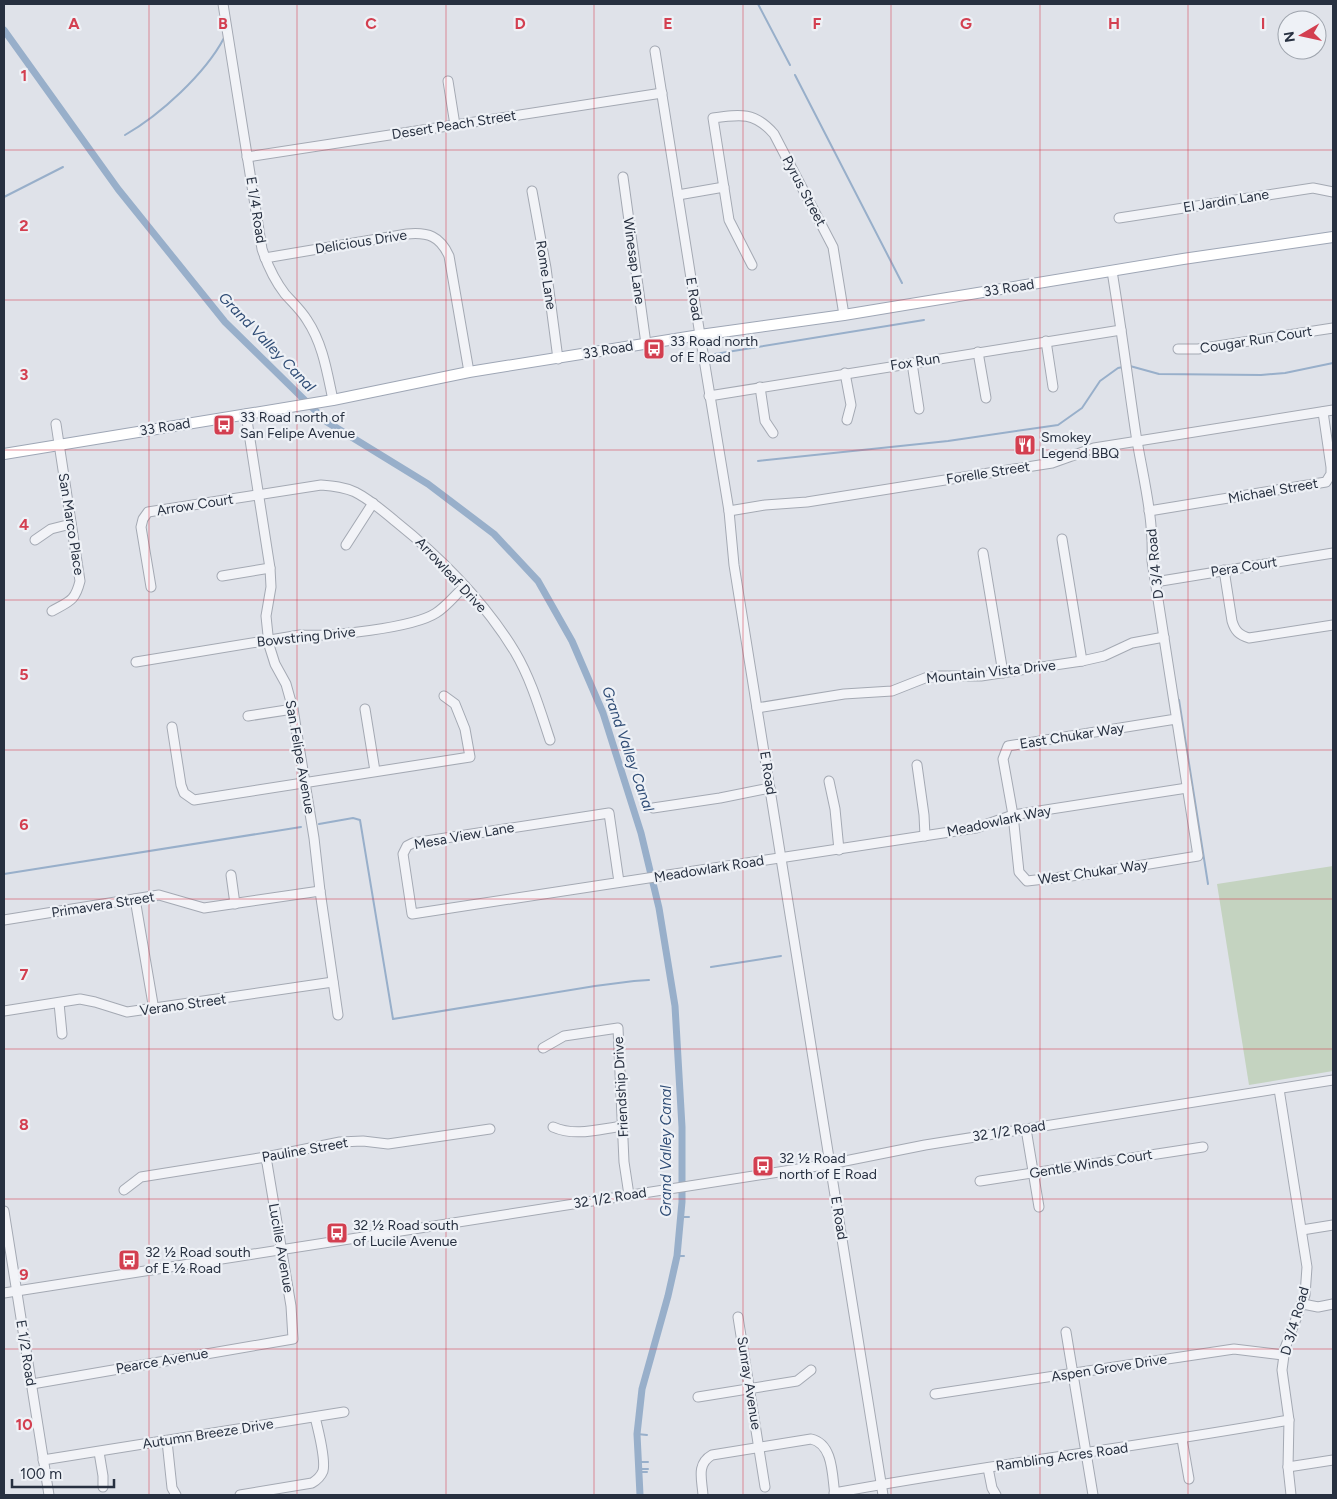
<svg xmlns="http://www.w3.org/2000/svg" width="1337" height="1499" font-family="Figtree,sans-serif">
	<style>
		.green { fill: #c4d3c0 }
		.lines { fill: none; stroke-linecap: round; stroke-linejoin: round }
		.stream { stroke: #98afca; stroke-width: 2 }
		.canal { stroke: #98afca; stroke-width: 7 }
		.minor-casing { stroke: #a4a9b3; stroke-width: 11 }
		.major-casing { stroke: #9ea6b5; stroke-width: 12 }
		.minor { stroke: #f2f3f7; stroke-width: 9 }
		.major { stroke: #fff; stroke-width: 10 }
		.grid { fill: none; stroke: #d33f50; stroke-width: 1; stroke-opacity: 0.55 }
		.labels { text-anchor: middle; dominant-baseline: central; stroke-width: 4.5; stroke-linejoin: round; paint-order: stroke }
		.street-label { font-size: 14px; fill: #273040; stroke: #eef1f6 }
		.poi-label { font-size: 14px; fill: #273040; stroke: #eef1f6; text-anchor: start }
		.water-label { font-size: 15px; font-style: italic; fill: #304d76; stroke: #eef1f6 }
		.grid-label { font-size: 16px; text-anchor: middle; font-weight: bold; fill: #d33f50; stroke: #eef1f6; stroke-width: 4.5; stroke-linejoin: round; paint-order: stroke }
	</style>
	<rect width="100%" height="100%" fill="#dfe2e9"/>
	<polygon class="green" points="1333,866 1333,1071 1249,1085 1217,884"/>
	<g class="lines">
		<g class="stream">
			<polyline points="758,4 790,65"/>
			<polyline points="795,75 902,283"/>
			<path d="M 125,135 C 160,115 205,74 224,38"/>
			<polyline points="4,197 63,167"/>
			<polyline points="715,354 924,320"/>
			<polyline points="1130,366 1159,374 1261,375 1285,373 1333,363"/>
			<polyline points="758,461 948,441 1058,425 1082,408 1100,381 1118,368 1123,367"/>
			<polyline points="1179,700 1208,884"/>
			<polyline points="319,824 353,818 360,820 393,1019 595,986 634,981 649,980"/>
			<polyline points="4,874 301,827"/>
			<polyline points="711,967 781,956"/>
			<polyline points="680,1217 689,1217"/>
			<polyline points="677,1256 684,1256"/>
			<polyline points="637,1434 647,1435"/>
			<polyline points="638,1462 648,1462"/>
			<polyline points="639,1469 648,1469"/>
			<polyline points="639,1472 647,1472"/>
		</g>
		<polyline class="canal" points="4,30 118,189 225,322 327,422 428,484 494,534 538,581 572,641 603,713 641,833 659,908 675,1006 682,1127 682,1202 677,1256 668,1296 642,1389 637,1434 640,1495"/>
		<g class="minor-casing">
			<g id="minor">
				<path d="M 223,4 L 262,249 C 267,264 275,281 285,294 C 292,302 301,310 307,320 C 323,344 327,372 333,400"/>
				<polyline points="655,51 700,335 729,511 734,565 883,1495"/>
				<polyline points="448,81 455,125"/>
				<polyline points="247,157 662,93"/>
				<polyline points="623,177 646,344"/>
				<polyline points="532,191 546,268 558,359"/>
				<polyline points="678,195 724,187"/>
				<polyline points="1119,218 1313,188 1333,192"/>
				<path d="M 265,258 L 407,234 C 428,232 440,236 449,256 L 469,372"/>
				<path d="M 752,265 L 729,220 L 713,118 C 741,114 755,112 774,134 L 833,247 L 844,315"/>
				<path d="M 1112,271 C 1121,326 1128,381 1136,435 C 1143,477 1154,518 1152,561 L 1198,856 L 1088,874 L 1027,881 L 1019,872 L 1013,815 L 1003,759 L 1008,746 L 1176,719"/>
				<polyline points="1046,341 1053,387"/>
				<polyline points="1178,349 1198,349 1333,328"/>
				<polyline points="978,352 986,398"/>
				<polyline points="912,363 919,409"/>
				<polyline points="845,373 851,405 847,420"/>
				<polyline points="760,387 765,421 773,433"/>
				<polyline points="709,396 1121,330"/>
				<polyline points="246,414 270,568 271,587 266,616 269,645 275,664 286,684 293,709 314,838 320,891 338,1015"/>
				<polyline points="729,511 765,505 807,502 1052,463 1094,448 1333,410"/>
				<polyline points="1149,511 1326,482 1331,474 1331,467 1323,412"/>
				<polyline points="1062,539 1082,661"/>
				<polyline points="35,540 51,529 71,524"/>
				<polyline points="346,545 373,503"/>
				<polyline points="983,553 1003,673"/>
				<path d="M 1224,570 L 1232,621 C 1235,631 1239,635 1249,638 L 1333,625"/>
				<polyline points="222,576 270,568"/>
				<polyline points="1155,582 1333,553"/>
				<path d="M 151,587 L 141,527 L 143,519 L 148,512 L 321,485 C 333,486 344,487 355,492 C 369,499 382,510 395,521 C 440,557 484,601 515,652 C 531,679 540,710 550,740"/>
				<path d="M 52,611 C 70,601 75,601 80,581 L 56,424"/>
				<path d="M 136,662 L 300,635 C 329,637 413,628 436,613 C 447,606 455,595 465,586"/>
				<polyline points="757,708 844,694 892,691 925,678 937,676 981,676 1082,661 1104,656 1132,643 1164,637"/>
				<polyline points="365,709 375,771"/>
				<polyline points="248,716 293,709"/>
				<polyline points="172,727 181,785 184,793 194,800 470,757 465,729 455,704 444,696"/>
				<polyline points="917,765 924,815 925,836"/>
				<polyline points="829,781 835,809 839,850"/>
				<polyline points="653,808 720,798 770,788"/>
				<polyline points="231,875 235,904"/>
				<polyline points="619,882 609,813 413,843 407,846 403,854 412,914 976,828 1013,815 1187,788"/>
				<polyline points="135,899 154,1010"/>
				<polyline points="4,920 159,895 204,908 320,891"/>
				<polyline points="59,1003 62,1034"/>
				<polyline points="4,1011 80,999 95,1002 127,1012 333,982"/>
				<polyline points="543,1048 564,1036 618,1028 624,1162 629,1195"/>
				<polyline points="1279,1089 1307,1267 1305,1295 1285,1348 1282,1370 1289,1420 1288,1467 1291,1495"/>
				<path d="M 553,1127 C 576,1137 599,1129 623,1126"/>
				<polyline points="1026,1129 1039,1207"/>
				<polyline points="980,1181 1203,1147"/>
				<polyline points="124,1190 141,1177 266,1157 340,1142 363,1141 388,1144 490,1129"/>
				<polyline points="4,1211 49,1495"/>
				<polyline points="1302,1230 1333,1225"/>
				<polyline points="4,1293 830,1164 925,1145 1333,1080"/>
				<polyline points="1303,1304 1318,1307 1333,1304"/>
				<polyline points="738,1317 765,1487"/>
				<polyline points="1066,1332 1093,1495"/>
				<polyline points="32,1384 293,1339 291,1306 266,1157"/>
				<polyline points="935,1394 1234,1349 1283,1355"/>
				<polyline points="698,1397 797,1381 811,1370"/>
				<polyline points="1182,1439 1189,1479"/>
				<polyline points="167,1441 172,1488 176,1495"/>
				<polyline points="99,1452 103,1476 103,1487"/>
				<polyline points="43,1460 344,1412"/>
				<polyline points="1288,1467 1333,1460"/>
				<polyline points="988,1468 992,1488 996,1495"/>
				<path d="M 834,1493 C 985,1465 1138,1447 1289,1420"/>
				<path d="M 240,1495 L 312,1483 C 317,1480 321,1476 323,1471 C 326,1459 318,1429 315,1417"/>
				<path d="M 703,1495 C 702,1480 696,1464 712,1455 L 811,1439 C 834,1444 832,1477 835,1495"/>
			</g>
		</g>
		<g class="major-casing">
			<polyline id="major" points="4,454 333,400 469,372 700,335 844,315 1183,259 1333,237"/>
		</g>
		<use href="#minor" class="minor"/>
		<use href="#major" class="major"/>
	</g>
	<path class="grid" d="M 149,4 L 149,1495M 297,4 L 297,1495M 446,4 L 446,1495M 594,4 L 594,1495M 743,4 L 743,1495M 891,4 L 891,1495M 1040,4 L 1040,1495M 1188,4 L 1188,1495M 4,150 L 1333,150M 4,300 L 1333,300M 4,450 L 1333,450M 4,600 L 1333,600M 4,750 L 1333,750M 4,899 L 1333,899M 4,1049 L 1333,1049M 4,1199 L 1333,1199M 4,1349 L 1333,1349"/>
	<defs>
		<g id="bus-square" transform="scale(1.125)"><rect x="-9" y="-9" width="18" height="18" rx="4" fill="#d33f50" stroke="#eef1f6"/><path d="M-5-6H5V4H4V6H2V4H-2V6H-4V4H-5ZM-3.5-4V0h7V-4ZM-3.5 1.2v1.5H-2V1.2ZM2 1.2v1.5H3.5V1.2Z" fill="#fff"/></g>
		<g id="restaurant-square" transform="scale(1.125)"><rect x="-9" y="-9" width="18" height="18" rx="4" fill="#d33f50" stroke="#eef1f6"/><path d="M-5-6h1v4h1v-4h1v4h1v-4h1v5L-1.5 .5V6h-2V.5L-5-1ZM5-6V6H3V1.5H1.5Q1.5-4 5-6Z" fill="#fff"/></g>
	</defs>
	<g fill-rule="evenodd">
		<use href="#bus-square" x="654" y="349"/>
		<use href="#bus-square" x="224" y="425"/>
		<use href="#restaurant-square" x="1025" y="445"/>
		<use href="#bus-square" x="763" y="1166"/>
		<use href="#bus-square" x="337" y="1233"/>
		<use href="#bus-square" x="129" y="1260"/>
	</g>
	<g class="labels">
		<g class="street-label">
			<text transform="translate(454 125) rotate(-9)">Desert Peach Street</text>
			<text transform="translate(804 191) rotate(62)">Pyrus Street</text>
			<text transform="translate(1226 201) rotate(-9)">El Jardin Lane</text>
			<text transform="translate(256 210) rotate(81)">E 1/4 Road</text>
			<text transform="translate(361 242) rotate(-9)">Delicious Drive</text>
			<text transform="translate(634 261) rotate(82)">Winesap Lane</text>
			<text transform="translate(546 275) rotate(81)">Rome Lane</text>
			<text transform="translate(1009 288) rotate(-9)">33 Road</text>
			<text transform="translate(694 299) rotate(81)">E Road</text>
			<text transform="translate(1256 340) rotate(-9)">Cougar Run Court</text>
			<text transform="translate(608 350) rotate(-10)">33 Road</text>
			<text transform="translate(915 362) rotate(-9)">Fox Run</text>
			<text transform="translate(165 427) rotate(-9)">33 Road</text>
			<text transform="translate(988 473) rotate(-9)">Forelle Street</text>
			<text transform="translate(1273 491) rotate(-10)">Michael Street</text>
			<text transform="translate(195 505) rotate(-9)">Arrow Court</text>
			<text transform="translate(71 524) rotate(81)">San Marco Place</text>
			<text transform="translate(1155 564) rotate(-96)">D 3/4 Road</text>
			<text transform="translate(1244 567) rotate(-9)">Pera Court</text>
			<text transform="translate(451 575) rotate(47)">Arrowleaf Drive</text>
			<text transform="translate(306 637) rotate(-6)">Bowstring Drive</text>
			<text transform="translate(991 672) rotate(-6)">Mountain Vista Drive</text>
			<text transform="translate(1072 736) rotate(-9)">East Chukar Way</text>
			<text transform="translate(300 757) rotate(80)">San Felipe Avenue</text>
			<text transform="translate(768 773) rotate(81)">E Road</text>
			<text transform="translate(999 821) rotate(-12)">Meadowlark Way</text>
			<text transform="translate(464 836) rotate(-10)">Mesa View Lane</text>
			<text transform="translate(709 869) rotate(-9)">Meadowlark Road</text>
			<text transform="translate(1093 872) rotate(-8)">West Chukar Way</text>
			<text transform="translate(103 905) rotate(-9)">Primavera Street</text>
			<text transform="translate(183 1005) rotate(-8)">Verano Street</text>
			<text transform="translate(621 1087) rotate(-93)">Friendship Drive</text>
			<text transform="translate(1009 1131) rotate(-9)">32 1/2 Road</text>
			<text transform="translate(305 1150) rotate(-10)">Pauline Street</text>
			<text transform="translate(1091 1164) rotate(-9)">Gentle Winds Court</text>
			<text transform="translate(610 1198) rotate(-9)">32 1/2 Road</text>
			<text transform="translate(839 1218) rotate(81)">E Road</text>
			<text transform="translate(281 1248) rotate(80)">Lucille Avenue</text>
			<text transform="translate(1295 1321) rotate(-74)">D 3/4 Road</text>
			<text transform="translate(26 1353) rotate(81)">E 1/2 Road</text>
			<text transform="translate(162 1361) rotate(-10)">Pearce Avenue</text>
			<text transform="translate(1109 1368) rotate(-9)">Aspen Grove Drive</text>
			<text transform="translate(749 1383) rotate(81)">Sunray Avenue</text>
			<text transform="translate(208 1434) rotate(-9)">Autumn Breeze Drive</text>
			<text transform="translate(1062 1457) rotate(-8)">Rambling Acres Road</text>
		</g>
		<g class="poi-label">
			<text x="670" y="341">33 Road north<tspan x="670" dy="16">of E Road</tspan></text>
			<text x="240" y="417">33 Road north of<tspan x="240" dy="16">San Felipe Avenue</tspan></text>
			<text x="1041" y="437">Smokey<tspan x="1041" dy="16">Legend BBQ</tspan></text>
			<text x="779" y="1158">32 ½ Road<tspan x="779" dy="16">north of E Road</tspan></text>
			<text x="353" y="1225">32 ½ Road south<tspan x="353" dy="16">of Lucile Avenue</tspan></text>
			<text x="145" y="1252">32 ½ Road south<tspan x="145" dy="16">of E ½ Road</tspan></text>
		</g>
		<g class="water-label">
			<text transform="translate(267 342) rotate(46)">Grand Valley Canal</text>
			<text transform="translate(628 749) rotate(71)">Grand Valley Canal</text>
			<text transform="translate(666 1151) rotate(-90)">Grand Valley Canal</text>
		</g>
	</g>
	<g class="grid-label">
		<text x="74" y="29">A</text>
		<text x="223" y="29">B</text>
		<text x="371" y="29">C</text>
		<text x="520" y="29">D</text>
		<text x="668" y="29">E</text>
		<text x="817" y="29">F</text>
		<text x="966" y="29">G</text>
		<text x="1114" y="29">H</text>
		<text x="1263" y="29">I</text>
		<text x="24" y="81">1</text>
		<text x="24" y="231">2</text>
		<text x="24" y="380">3</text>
		<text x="24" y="530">4</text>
		<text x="24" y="680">5</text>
		<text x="24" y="830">6</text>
		<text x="24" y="980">7</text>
		<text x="24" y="1130">8</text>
		<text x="24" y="1280">9</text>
		<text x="24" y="1430">10</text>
	</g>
	<rect width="1337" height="1499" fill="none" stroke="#273040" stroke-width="10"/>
	<g transform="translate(1302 35) rotate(261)"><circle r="24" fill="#eef1f6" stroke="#9ea4ad"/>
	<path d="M0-4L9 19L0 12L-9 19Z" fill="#d33f50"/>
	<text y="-8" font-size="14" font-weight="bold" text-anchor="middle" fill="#273040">N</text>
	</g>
	<path d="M12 1479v8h102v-8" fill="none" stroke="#273040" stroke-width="2.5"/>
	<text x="20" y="1479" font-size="15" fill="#273040" stroke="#eef1f6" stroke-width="4" paint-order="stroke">100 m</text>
</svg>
